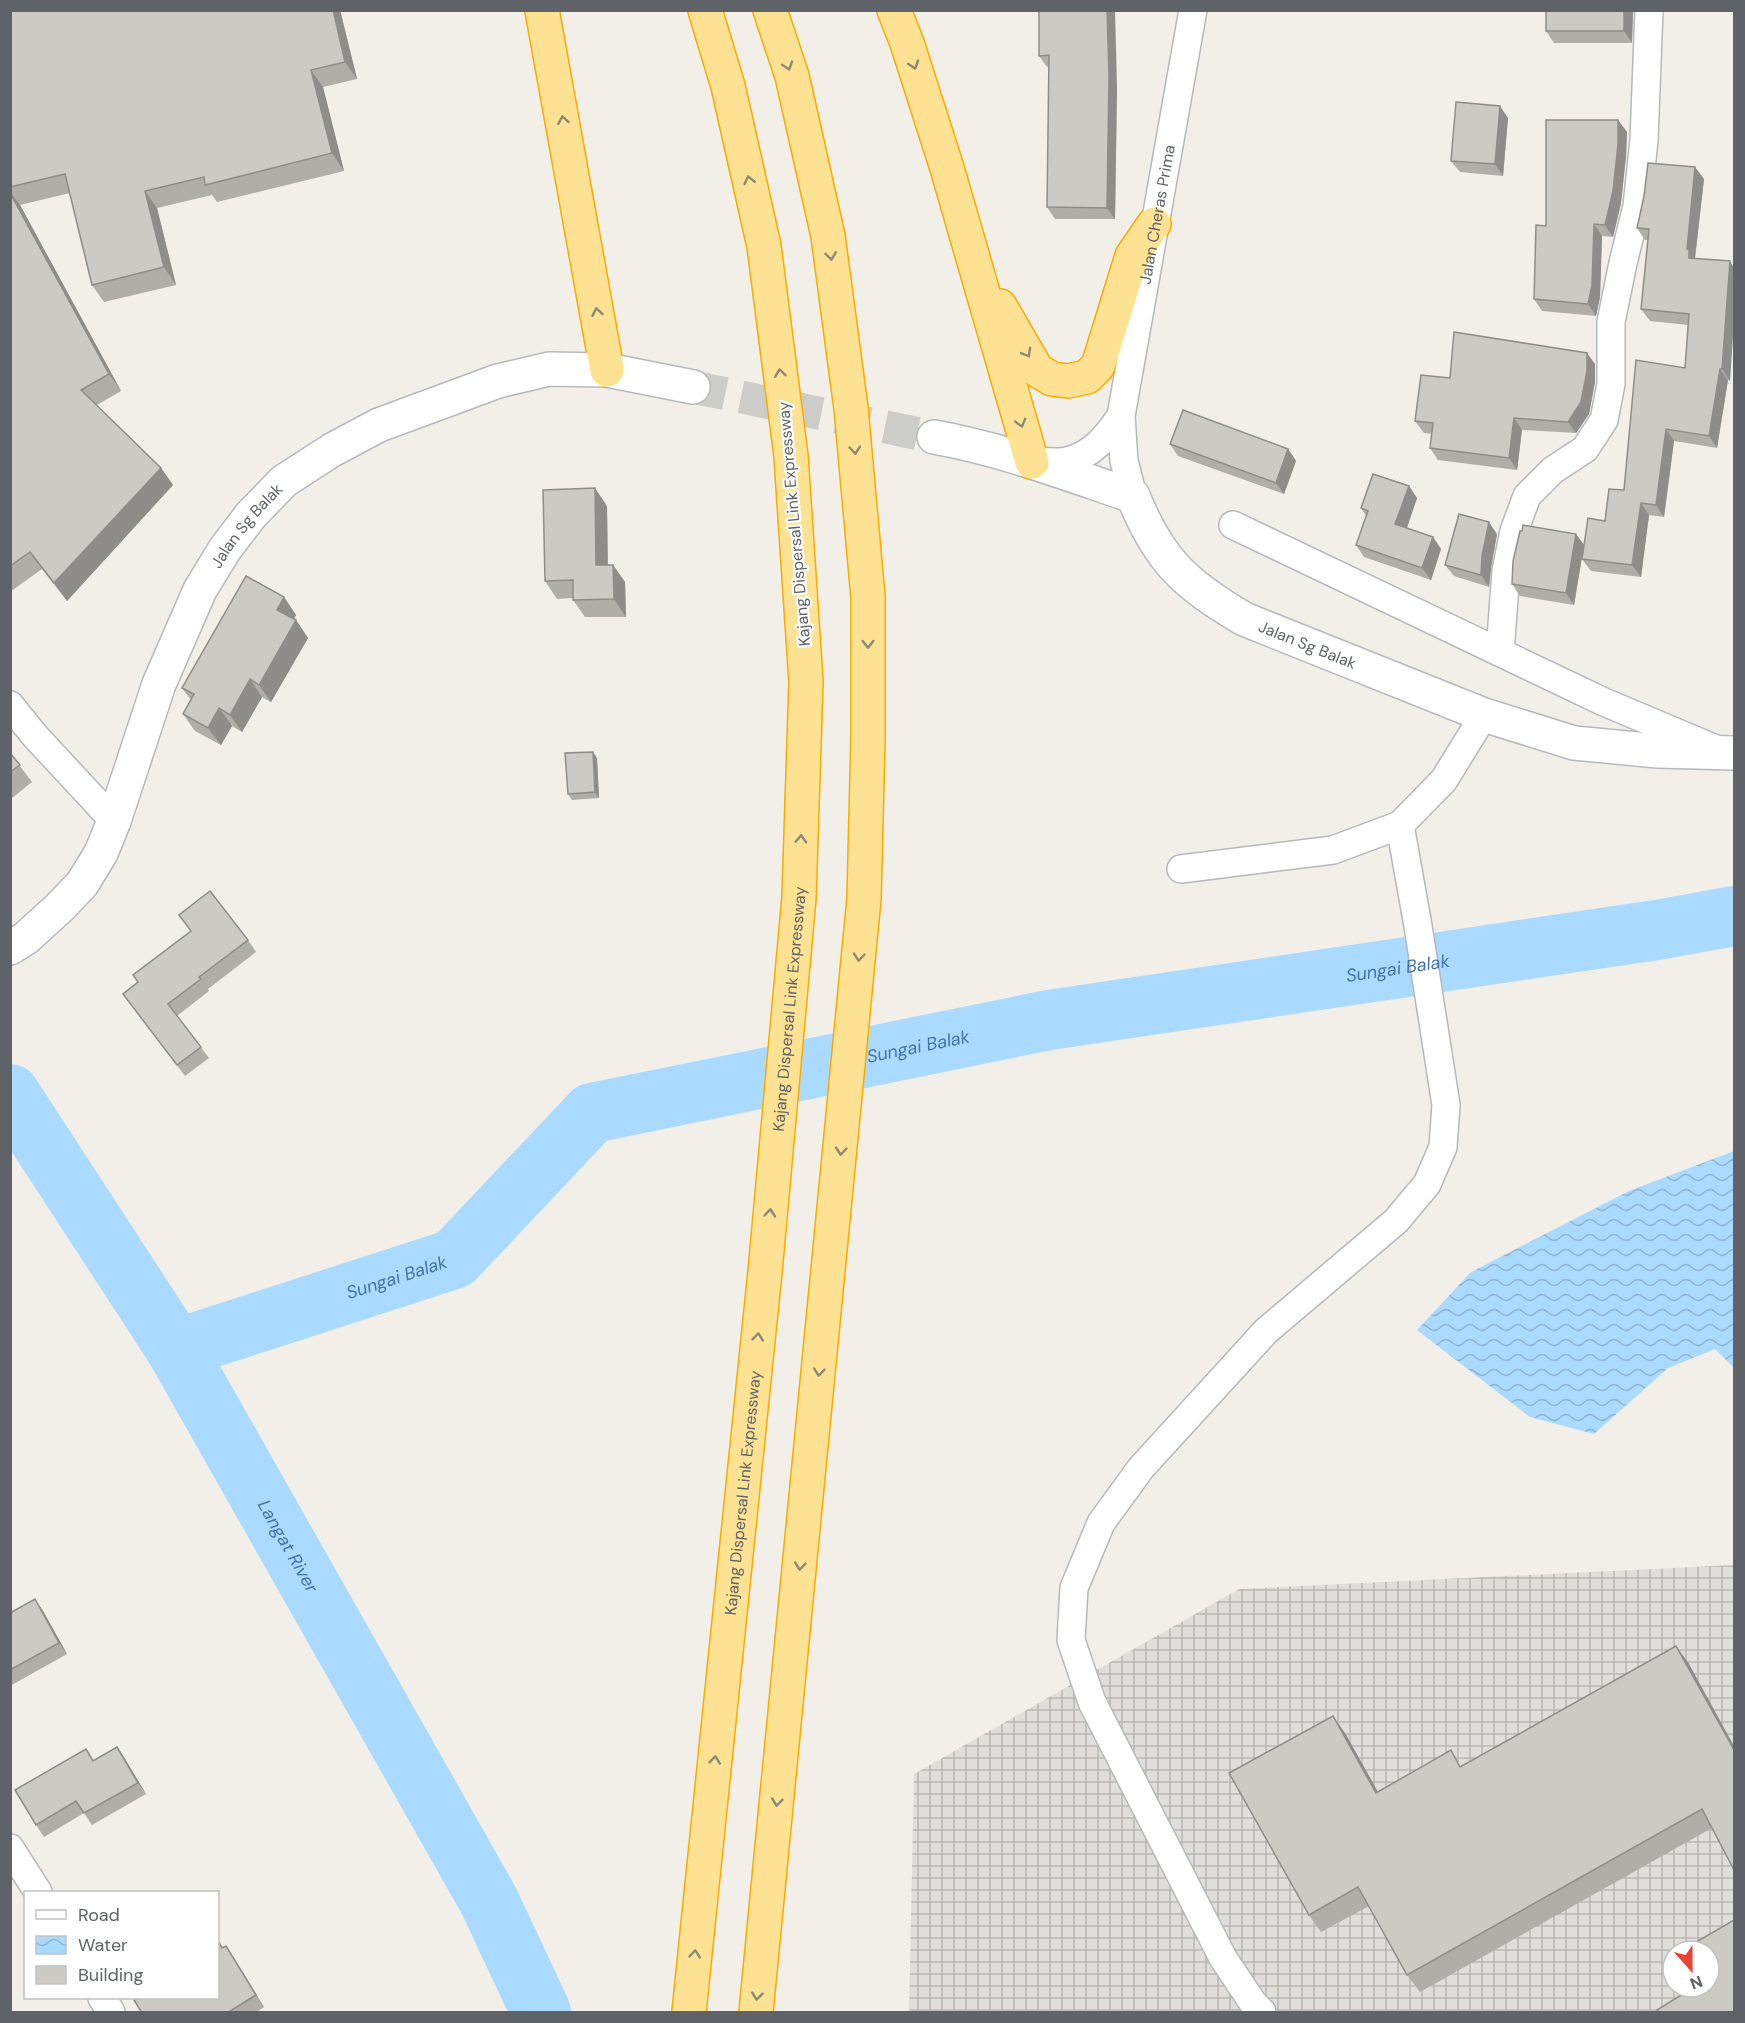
<svg xmlns="http://www.w3.org/2000/svg" width="1745" height="2023" font-family="'DM Sans',sans-serif">
	<style>
		.industrial { fill: url(#industrial-grid); fill-rule: evenodd }
		.water { fill: url(#water-waves) }
		.lines { fill: none; stroke-linecap: round; stroke-linejoin: round }
		.river { stroke: #aadaff; stroke-width: 60 }
		.secondary-tunnel { stroke: #ccccc8; stroke-width: 33; stroke-dasharray: 33 16; stroke-linecap: butt }
		.street-casing { stroke: #b5b8bc; stroke-width: 30 }
		.secondary-casing { stroke: #b6babf; stroke-width: 36 }
		.highway-casing { stroke: #f9ab00; stroke-width: 36 }
		.street { stroke: #fff; stroke-width: 27 }
		.secondary { stroke: #fff; stroke-width: 33 }
		.highway { stroke: #fde293; stroke-width: 33 }
		.wall { fill: #afaea9 }
		.shaded-wall { fill: #8f8d8a }
		.building { fill: #cccac5; stroke: #8f8d8a; stroke-width: 1.5 }
		.oneway { stroke: #8e8975 }
		.labels { text-anchor: middle; dominant-baseline: central; stroke-width: 4.5; stroke-linejoin: round; paint-order: stroke }
		.street-label { font-size: 16px; fill: #5f6368; stroke: #fff }
		.water-label { font-size: 18px; font-style: italic; fill: #4174aa; stroke: #fff }
	</style>
	<defs>
		<pattern id="industrial-grid" width="8" height="8" patternUnits="userSpaceOnUse" patternTransform="scale(1.5)"><rect width="8" height="8" fill="#e0deda"/><path d="M0 4h8M4 0v8" fill="none" stroke="#b9b8b5"/></pattern>
		<pattern id="water-waves" width="16" height="10" patternUnits="userSpaceOnUse" patternTransform="scale(1.5)"><rect width="16" height="10" fill="#aadaff"/><path d="M0 5q4-4 8 0t8 0" fill="none" stroke="#8eb4d2"/></pattern>
	</defs>
	<rect width="100%" height="100%" fill="#f1efe8"/>
	<path class="industrial" d="M 1734,1565 L 1734,2012 L 909,2012 L 914,1774 L 1239,1589 ZM 1673,1951 L 1709,1951 L 1709,1987 L 1673,1987 Z"/>
	<polygon class="water" points="1734,1151 1734,1368 1715,1349 1668,1368 1594,1434 1530,1417 1417,1330 1471,1272 1629,1191"/>
	<g class="lines">
		<g class="river">
			<path id="s1" d="M 10,1094 L 176,1349 L 489,1901 L 541,2012"/>
			<path id="s2" d="M 176,1349 L 454,1259 L 592,1113 L 1049,1020 L 1657,930 L 1734,916"/>
		</g>
		<polyline class="secondary-tunnel" points="693,387 934,437"/>
		<g class="street-casing">
			<g id="street">
				<path d="M 1039,462 C 1048,461 1059,463 1067,461 C 1093,455 1107,436 1121,416"/>
				<path id="s3" d="M 1133,496 L 1124,461 L 1121,416 L 1193,10"/>
				<polyline points="1233,525 1604,702 1718,750"/>
				<polyline points="1500,652 1506,571 1514,531 1527,496 1553,470 1585,449 1604,420 1611,384 1611,322 1623,263 1637,206 1644,140 1649,10"/>
				<polyline points="10,705 35,736 114,821"/>
				<polyline points="1181,869 1333,850 1400,825 1444,780 1484,715"/>
				<polyline points="10,1848 38,1892"/>
				<polyline points="102,1998 111,2012"/>
				<polyline points="1262,2012 1253,2003 1223,1958 1092,1702 1071,1640 1074,1588 1101,1523 1141,1468 1266,1331 1396,1221 1427,1184 1443,1147 1446,1105 1418,926 1400,825"/>
			</g>
		</g>
		<g class="secondary-casing">
			<g id="secondary">
				<path id="s4" d="M 934,437 C 1002,449 1067,474 1133,496 C 1159,561 1185,584 1244,619 L 1484,715 L 1574,743 L 1658,751 L 1734,753"/>
				<path id="s5" d="M 10,948 L 26,938 L 60,907 L 82,884 L 101,853 L 114,821 L 159,684 L 200,590 L 225,549 L 251,515 L 284,481 L 332,450 L 379,425 L 498,381 L 549,369 L 607,370 L 693,387"/>
			</g>
		</g>
		<g class="highway-casing">
			<g id="highway">
				<polyline points="542,10 607,370"/>
				<polyline points="894,10 907,43 947,168 1032,462"/>
				<polyline points="1000,306 1037,370 1052,379 1068,381 1087,377 1098,366 1132,256 1154,224"/>
				<path id="s6" d="M 689,2012 L 765,1272 L 799,898 L 806,682 L 791,456 L 764,246 L 728,86 L 705,10"/>
				<polyline points="756,2012 864,899 868,738 868,597 851,408 828,236 792,76 770,10"/>
			</g>
		</g>
		<use href="#street" class="street"/>
		<use href="#secondary" class="secondary"/>
		<use href="#highway" class="highway"/>
	</g>
	<g class="wall">
		<polygon points="10,10 340,10 357,79 323,87 344,171 217,202 212,195 157,208 176,285 104,302 92,285 70,193 20,205 121,391 97,405 161,468 173,485 67,601 42,569 10,592"/>
		<polygon points="1039,10 1117,87 1115,219 1055,219 1047,207 1049,67 1047,67 1039,56"/>
		<polygon points="1633,10 1632,43 1554,43 1546,31"/>
		<polygon points="1508,118 1503,176 1460,172 1451,161"/>
		<polygon points="1618,120 1627,132 1626,156 1621,203 1613,237 1602,236 1600,297 1596,316 1542,311 1534,299 1546,226"/>
		<polygon points="1704,179 1695,258 1730,381 1728,380 1717,448 1674,441 1664,517 1649,515 1641,577 1591,571 1582,559 1624,490 1685,368 1688,325 1650,321 1641,309 1648,240 1645,240 1637,228"/>
		<polygon points="1595,364 1595,382 1589,414 1576,433 1522,430 1517,470 1438,460 1430,448 1432,434 1424,433 1415,421 1450,378"/>
		<polygon points="1170,444 1288,449 1296,461 1284,494 1178,456"/>
		<polygon points="1409,486 1417,498 1407,528 1433,537 1441,549 1431,580 1364,557 1356,545 1366,516 1361,508"/>
		<polygon points="607,506 608,565 613,565 625,582 626,617 585,617 573,600 573,598 557,599 545,581"/>
		<polygon points="1497,534 1491,568 1489,587 1454,576 1445,565"/>
		<polygon points="1584,545 1574,605 1520,596 1512,584"/>
		<polygon points="284,597 296,615 294,619 296,620 308,638 271,702 262,697 242,732 232,726 221,745 195,731 183,714 191,700 182,688"/>
		<polygon points="10,753 32,782 12,798 10,796"/>
		<polygon points="597,758 599,798 572,800 568,794"/>
		<polygon points="179,915 248,940 256,952 208,989 209,991 177,1016 209,1058 185,1076 123,994 138,982 191,931"/>
		<polygon points="43,1611 67,1654 10,1686 10,1613"/>
		<polygon points="1676,1646 1689,1664 1712,1828 1420,1992 1407,1975 1369,1906 1321,1932 1309,1915 1345,1733 1378,1792 1462,1766"/>
		<polygon points="117,1747 125,1759 146,1794 92,1825 84,1813 44,1837 36,1825 94,1760"/>
		<polygon points="218,1938 223,1948 234,1958 264,2007 255,2013 142,2013 218,1998"/>
	</g>
	<g class="shaded-wall">
		<polygon points="333,10 340,10 357,79 345,62"/>
		<polygon points="1107,10 1115,10 1117,87 1115,219 1107,208"/>
		<polygon points="1624,10 1633,10 1632,43 1624,31"/>
		<polygon points="311,70 323,87 344,171 332,153"/>
		<polygon points="1500,106 1508,118 1503,176 1495,164"/>
		<polygon points="1618,120 1627,132 1626,156 1621,203 1613,237 1605,225"/>
		<polygon points="1695,167 1704,179 1695,258 1698,261 1689,258 1687,249"/>
		<polygon points="145,191 157,208 176,285 164,267"/>
		<polygon points="10,192 20,205 121,391 109,374"/>
		<polygon points="1594,224 1602,236 1600,297 1596,316 1588,304"/>
		<polygon points="1730,261 1734,268 1734,322 1730,381 1722,369"/>
		<polygon points="1587,353 1595,364 1595,382 1589,414 1576,433 1568,422"/>
		<polygon points="1720,369 1728,380 1717,448 1709,436"/>
		<polygon points="1514,418 1522,430 1517,470 1509,458"/>
		<polygon points="1666,429 1674,441 1664,517 1656,505"/>
		<polygon points="1288,449 1296,461 1284,494 1276,483"/>
		<polygon points="161,468 173,485 67,601 54,583"/>
		<polygon points="1409,486 1417,498 1404,536 1395,524"/>
		<polygon points="595,488 607,506 608,582 596,565"/>
		<polygon points="1641,503 1649,515 1641,577 1632,565"/>
		<polygon points="1489,522 1497,534 1491,568 1489,587 1481,575 1482,556"/>
		<polygon points="1576,534 1584,545 1574,605 1566,593"/>
		<polygon points="1433,537 1441,549 1431,580 1422,568"/>
		<polygon points="613,565 625,582 626,617 614,599"/>
		<polygon points="284,597 296,615 289,628 277,610"/>
		<polygon points="296,620 308,638 271,702 259,685"/>
		<polygon points="250,679 262,697 242,732 230,715"/>
		<polygon points="219,708 232,726 221,745 208,728"/>
		<polygon points="593,752 597,758 599,798 595,792"/>
		<polygon points="35,1599 43,1611 67,1654 59,1643"/>
		<polygon points="1676,1646 1689,1664 1734,1746 1734,1750"/>
		<polygon points="1333,1716 1345,1733 1388,1810 1376,1793"/>
		<polygon points="117,1747 125,1759 146,1794 138,1783"/>
		<polygon points="226,1946 234,1958 264,2007 256,1995"/>
	</g>
	<g class="building">
		<polygon points="10,10 333,10 345,62 311,70 332,153 205,185 204,177 145,191 164,267 92,285 65,174 10,187"/>
		<polygon points="1039,10 1107,10 1109,75 1107,208 1047,207 1049,55 1039,56"/>
		<rect x="1546" y="10" width="78" height="21"/>
		<polygon points="1456,102 1500,106 1495,164 1451,161"/>
		<polygon points="1546,120 1618,120 1618,144 1613,191 1605,225 1594,224 1592,285 1588,304 1534,299 1536,225 1546,226"/>
		<polygon points="1648,163 1695,167 1687,249 1689,249 1689,258 1730,261 1722,369 1720,369 1709,436 1666,429 1656,505 1641,503 1632,565 1582,559 1588,518 1605,521 1609,489 1624,490 1636,360 1685,368 1689,314 1641,309 1649,229 1637,228 1644,196"/>
		<polygon points="10,193 109,374 81,390 161,468 54,583 30,552 10,566"/>
		<polygon points="1454,332 1587,353 1587,371 1581,402 1568,422 1514,418 1509,458 1430,448 1433,423 1415,421 1421,375 1450,378"/>
		<polygon points="1183,410 1288,449 1276,483 1170,444"/>
		<polygon points="1373,474 1409,486 1395,524 1433,537 1422,568 1356,545 1368,511 1361,508"/>
		<polygon points="595,488 596,565 613,565 614,599 573,600 573,580 545,581 543,490"/>
		<polygon points="1459,514 1489,522 1482,556 1481,575 1445,565"/>
		<polygon points="1523,525 1576,534 1566,593 1512,584 1513,561 1520,531 1522,531"/>
		<polygon points="246,576 284,597 277,610 296,620 259,685 250,679 230,715 219,708 208,728 183,714 194,694 182,688"/>
		<polygon points="593,752 595,792 568,794 565,753"/>
		<polygon points="10,753 20,765 10,772"/>
		<polygon points="210,891 248,940 199,977 201,979 168,1004 201,1047 177,1065 123,994 138,982 133,975 191,931 179,915"/>
		<polygon points="35,1599 59,1643 10,1670 10,1613"/>
		<polygon points="1676,1646 1734,1750 1734,1870 1702,1809 1407,1975 1358,1887 1309,1915 1229,1773 1333,1716 1376,1793 1451,1750 1460,1767"/>
		<polygon points="117,1747 138,1783 84,1813 76,1801 36,1825 15,1790 86,1749 93,1761"/>
		<polygon points="1734,1920 1734,2013 1659,2013 1657,2010 1694,1987 1709,1987 1709,1951 1685,1951 1684,1949"/>
		<polygon points="218,1941 222,1948 226,1946 256,1995 227,2013 142,2013 134,2000 139,1998 218,1998"/>
	</g>
	<defs><path id="oneway-chevron" d="M-2-3.5L2.5 0L-2 3.5" fill="none" stroke-width="1.6" stroke-linecap="round" stroke-linejoin="round" transform="scale(1.5)"/></defs>
	<g class="oneway">
		<use href="#oneway-chevron" transform="translate(914 65) rotate(72)"/>
		<use href="#oneway-chevron" transform="translate(788 66) rotate(72)"/>
		<use href="#oneway-chevron" transform="translate(563 120) rotate(-100)"/>
		<use href="#oneway-chevron" transform="translate(749 180) rotate(-103)"/>
		<use href="#oneway-chevron" transform="translate(831 256) rotate(82)"/>
		<use href="#oneway-chevron" transform="translate(597 312) rotate(-100)"/>
		<use href="#oneway-chevron" transform="translate(1027 353) rotate(60)"/>
		<use href="#oneway-chevron" transform="translate(780 373) rotate(-97)"/>
		<use href="#oneway-chevron" transform="translate(1021 423) rotate(74)"/>
		<use href="#oneway-chevron" transform="translate(855 450) rotate(85)"/>
		<use href="#oneway-chevron" transform="translate(868 644) rotate(90)"/>
		<use href="#oneway-chevron" transform="translate(801 839) rotate(-88)"/>
		<use href="#oneway-chevron" transform="translate(859 957) rotate(95)"/>
		<use href="#oneway-chevron" transform="translate(841 1151) rotate(95)"/>
		<use href="#oneway-chevron" transform="translate(770 1213) rotate(-85)"/>
		<use href="#oneway-chevron" transform="translate(758 1337) rotate(-84)"/>
		<use href="#oneway-chevron" transform="translate(819 1372) rotate(96)"/>
		<use href="#oneway-chevron" transform="translate(800 1566) rotate(96)"/>
		<use href="#oneway-chevron" transform="translate(715 1760) rotate(-84)"/>
		<use href="#oneway-chevron" transform="translate(777 1802) rotate(96)"/>
		<use href="#oneway-chevron" transform="translate(695 1954) rotate(-84)"/>
		<use href="#oneway-chevron" transform="translate(757 1996) rotate(96)"/>
	</g>
	<g class="labels">
		<g class="street-label">
			<text stroke="none"><textPath href="#s3" startOffset="286">Jalan Cheras Prima</textPath></text>
			<text transform="translate(794 524) rotate(-95)">Kajang Dispersal Link Expressway</text>
			<text stroke="none"><textPath href="#s5" startOffset="494">Jalan Sg Balak</textPath></text>
			<text stroke="none"><textPath href="#s4" startOffset="446">Jalan Sg Balak</textPath></text>
			<text stroke="none"><textPath href="#s6" startOffset="1008">Kajang Dispersal Link Expressway</textPath></text>
			<text stroke="none"><textPath href="#s6" startOffset="522">Kajang Dispersal Link Expressway</textPath></text>
		</g>
		<g class="water-label">
			<text stroke="none"><textPath href="#s2" startOffset="1312">Sungai Balak</textPath></text>
			<text stroke="none"><textPath href="#s2" startOffset="826">Sungai Balak</textPath></text>
			<text stroke="none"><textPath href="#s2" startOffset="232">Sungai Balak</textPath></text>
			<text stroke="none"><textPath href="#s1" startOffset="531">Langat River</textPath></text>
		</g>
	</g>
	<rect width="1745" height="2023" fill="none" stroke="#5f6368" stroke-width="24"/>
	<rect x="24" y="1891" width="195" height="108" fill="#ffffff" stroke="#bfc1c3" stroke-width="1.5"/>
	<rect x="36" y="1910" width="30" height="9" fill="#ffffff" stroke="#bfc1c3" stroke-width="1.5"/>
	<text x="78" y="1921" font-size="18" fill="#5f6368">Road</text>
	<rect x="36" y="1936" width="30" height="18" fill="url(#water-waves)" stroke="#bfc1c3" stroke-width="1.5"/>
	<text x="78" y="1951" font-size="18" fill="#5f6368">Water</text>
	<rect x="36" y="1966" width="30" height="18" fill="#cccac5" stroke="#bfc1c3" stroke-width="1.5"/>
	<text x="78" y="1981" font-size="18" fill="#5f6368">Building</text>
	<g transform="translate(1691 1969) rotate(159)"><circle r="28" fill="#ffffff" stroke="#bfc1c3" stroke-width="1.5"/>
	<path d="M0-4.5L10 22L0 15L-10 22Z" fill="#ea4335"/>
	<text y="-9" font-size="16" font-weight="bold" text-anchor="middle" fill="#5f6368">N</text>
	</g>
</svg>
